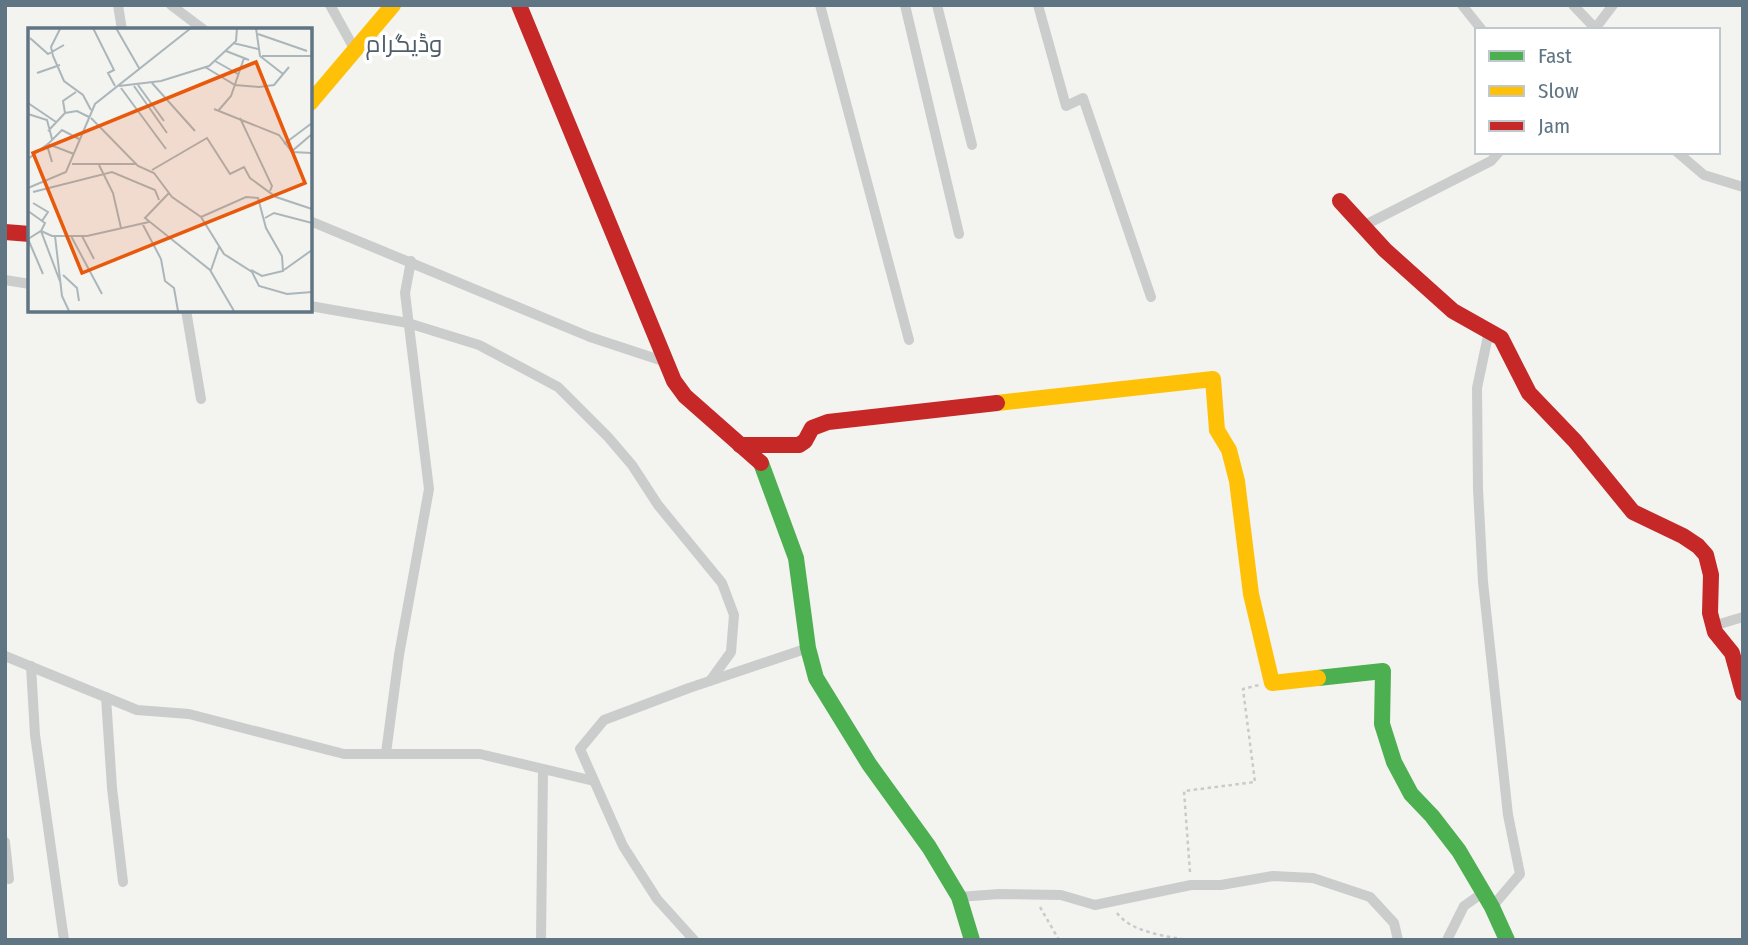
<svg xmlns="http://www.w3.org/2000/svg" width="1748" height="945" font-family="'Fira Sans Condensed',Cairo,sans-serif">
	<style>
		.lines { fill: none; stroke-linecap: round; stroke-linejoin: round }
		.path { stroke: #c9caca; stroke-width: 2.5; stroke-dasharray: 3.5 3.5; stroke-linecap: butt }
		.street { stroke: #cbcdcd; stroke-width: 10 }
		.fast { stroke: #4caf50; stroke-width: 16 }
		.slow { stroke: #ffc107; stroke-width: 16 }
		.jam { stroke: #c62828; stroke-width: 16 }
		.labels { text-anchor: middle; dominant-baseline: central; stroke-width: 7; stroke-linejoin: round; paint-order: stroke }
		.quarter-label { font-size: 24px; fill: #4e5d67; stroke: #fff }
		.inset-road { fill: none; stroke: #abb6ba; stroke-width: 2 }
		.view { fill: #e8590c; fill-opacity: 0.15; stroke: #e8590c; stroke-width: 3.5 }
		.inset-edge { fill: none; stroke: #607583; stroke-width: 3.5 }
	</style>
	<rect width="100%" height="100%" fill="#f3f3f0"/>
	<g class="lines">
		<g class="path">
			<polyline points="1190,872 1184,791 1255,782 1243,689 1259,685"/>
			<polyline points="1040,907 1059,940"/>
			<path d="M 1117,913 C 1131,932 1165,936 1187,940"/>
		</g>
		<g class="street">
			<polyline points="118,5 122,30"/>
			<polyline points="171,5 204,30"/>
			<polyline points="330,5 355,50"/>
			<polyline points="820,5 909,340"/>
			<polyline points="905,5 959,234"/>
			<polyline points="937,5 972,145"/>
			<polyline points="1038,5 1066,106 1083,98 1151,297"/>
			<polyline points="1462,5 1482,30"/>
			<polyline points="1573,5 1595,28"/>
			<polyline points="1594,30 1613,5"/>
			<polyline points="1677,152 1704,175 1743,187"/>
			<polyline points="310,221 590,337 666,362"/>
			<polyline points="1363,226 1491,161 1499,152"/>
			<polyline points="5,280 30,284"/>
			<polyline points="310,306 408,323 479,345 558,387 608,437 632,465 658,505 722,583 734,615 731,652 710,681"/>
			<polyline points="186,310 201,399"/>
			<polyline points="1489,331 1477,388 1478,489 1483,582 1508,815 1520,874 1492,907"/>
			<polyline points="1713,626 1743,617"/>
			<polyline points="5,656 137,710 189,714 344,754 480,754 594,781"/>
			<polyline points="31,666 35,735 64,940"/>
			<polyline points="106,697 112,788 123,882"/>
			<polyline points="386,753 399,655 429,489 405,293 411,261"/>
			<polyline points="5,842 9,879"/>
			<polyline points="959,897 999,894 1061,895 1095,905 1191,885 1221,885 1273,876 1313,878 1370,897 1394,923 1398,940"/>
			<polyline points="541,940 543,770"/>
			<polyline points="694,940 657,899 623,846 580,749 604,720 689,688 808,648"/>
			<polyline points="1447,940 1464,906 1484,892"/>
		</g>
		<g class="fast">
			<polyline points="761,463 796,558 808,648 816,678 869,764 929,847 959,897 972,940"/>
			<polyline points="1318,678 1383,671 1382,724 1394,762 1411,794 1432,816 1459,851 1492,907 1507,940"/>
		</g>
		<g class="slow">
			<polyline points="310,103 393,5"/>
			<polyline points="997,403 1213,379 1217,430 1229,450 1237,481 1251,594 1272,683 1318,678"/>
		</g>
		<g class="jam">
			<polyline points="519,5 674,381 685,396 761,463"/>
			<polyline points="1340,201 1385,250 1453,311 1501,338 1529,393 1575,441 1633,512 1683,536 1698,546 1706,555 1711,575 1710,613 1715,632 1732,653 1743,693"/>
			<polyline points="5,232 30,234"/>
			<polyline points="740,445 799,445 805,441 812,428 828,422 997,403"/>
		</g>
	</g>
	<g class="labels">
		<g class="quarter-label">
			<text x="404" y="44">وڈیگرام</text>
		</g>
	</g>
	<g transform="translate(28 28)">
		<rect width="284" height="284" fill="#f3f3f0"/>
		<path class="inset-road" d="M 65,0 L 86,42 L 80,45 L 87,58M 88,0 L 111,40M 228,0 L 232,28 L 255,46M 32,1 L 23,19 L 25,28 L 36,53 L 55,67 L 63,82M 230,6 L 279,23M 2,10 L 20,26 L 36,17M 205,15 L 230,21M 198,23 L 221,32M 234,28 L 284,28M 187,33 L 210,46M 177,39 L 207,57 L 231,59 L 246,57 L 261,39M 9,45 L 32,37M 124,55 L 167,103M 110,57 L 136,93M 91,58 L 133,53 L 181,38 L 208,13 L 209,0M 106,58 L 139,105M 93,60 L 138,121M 0,75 L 28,94M 186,81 L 251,107 L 264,124 L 284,125M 190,83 L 203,68 L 216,30M 37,85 L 35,73 L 48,64M 0,86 L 19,92 L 24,111M 63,90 L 110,138 L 126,145 L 144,169 L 173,189 L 196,226 L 224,244 L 231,258 L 259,266 L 284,264M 212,90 L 244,158 L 242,163M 20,103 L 37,85 L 49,83 L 61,89M 256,116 L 284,95M 263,124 L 284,106M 0,131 L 20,116 L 46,126M 24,134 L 19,117 L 34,102 L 51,111M 44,136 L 108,136M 71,137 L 85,165 L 93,200M 124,142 L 179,110 L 202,146 L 216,139 L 222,150 L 248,169 L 284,181M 0,160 L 38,144 L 67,76 L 163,0M 5,164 L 84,144 L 127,162 L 131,172M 141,165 L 117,190 L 182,242 L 206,283M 5,175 L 20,184 L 14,193M 0,183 L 17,195 L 13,203 L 33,256M 173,189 L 218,169 L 230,170 L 238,200 L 254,228 L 255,243 L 234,248 L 223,242M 237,190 L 246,185 L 284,195M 114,195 L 133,231 L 137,253 L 146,260 L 150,283M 27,208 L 34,268 L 41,283M 38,208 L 51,236M 43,208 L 74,266M 54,208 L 66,231M 0,211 L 13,203 L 24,208 L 59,208 L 121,194M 0,211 L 15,246M 183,242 L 191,219M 256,242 L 284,222M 35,247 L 49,260 L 51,273"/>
		<path class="view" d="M 228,34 L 277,155 L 54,245 L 5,125 Z"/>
		<rect width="284" height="284" class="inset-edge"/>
	</g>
	<rect width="1748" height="945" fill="none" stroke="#607583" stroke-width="14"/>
	<rect x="1475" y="28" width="245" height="126" fill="#ffffff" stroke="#bfc8cd" stroke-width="2"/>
	<rect x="1489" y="51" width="35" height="10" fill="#4caf50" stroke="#bfc8cd" stroke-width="2"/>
	<text x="1538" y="63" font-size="21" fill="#607583">Fast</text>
	<rect x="1489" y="86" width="35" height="10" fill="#ffc107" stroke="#bfc8cd" stroke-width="2"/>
	<text x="1538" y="98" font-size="21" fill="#607583">Slow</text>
	<rect x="1489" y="121" width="35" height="10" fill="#c62828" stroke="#bfc8cd" stroke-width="2"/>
	<text x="1538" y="133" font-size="21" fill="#607583">Jam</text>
</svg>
